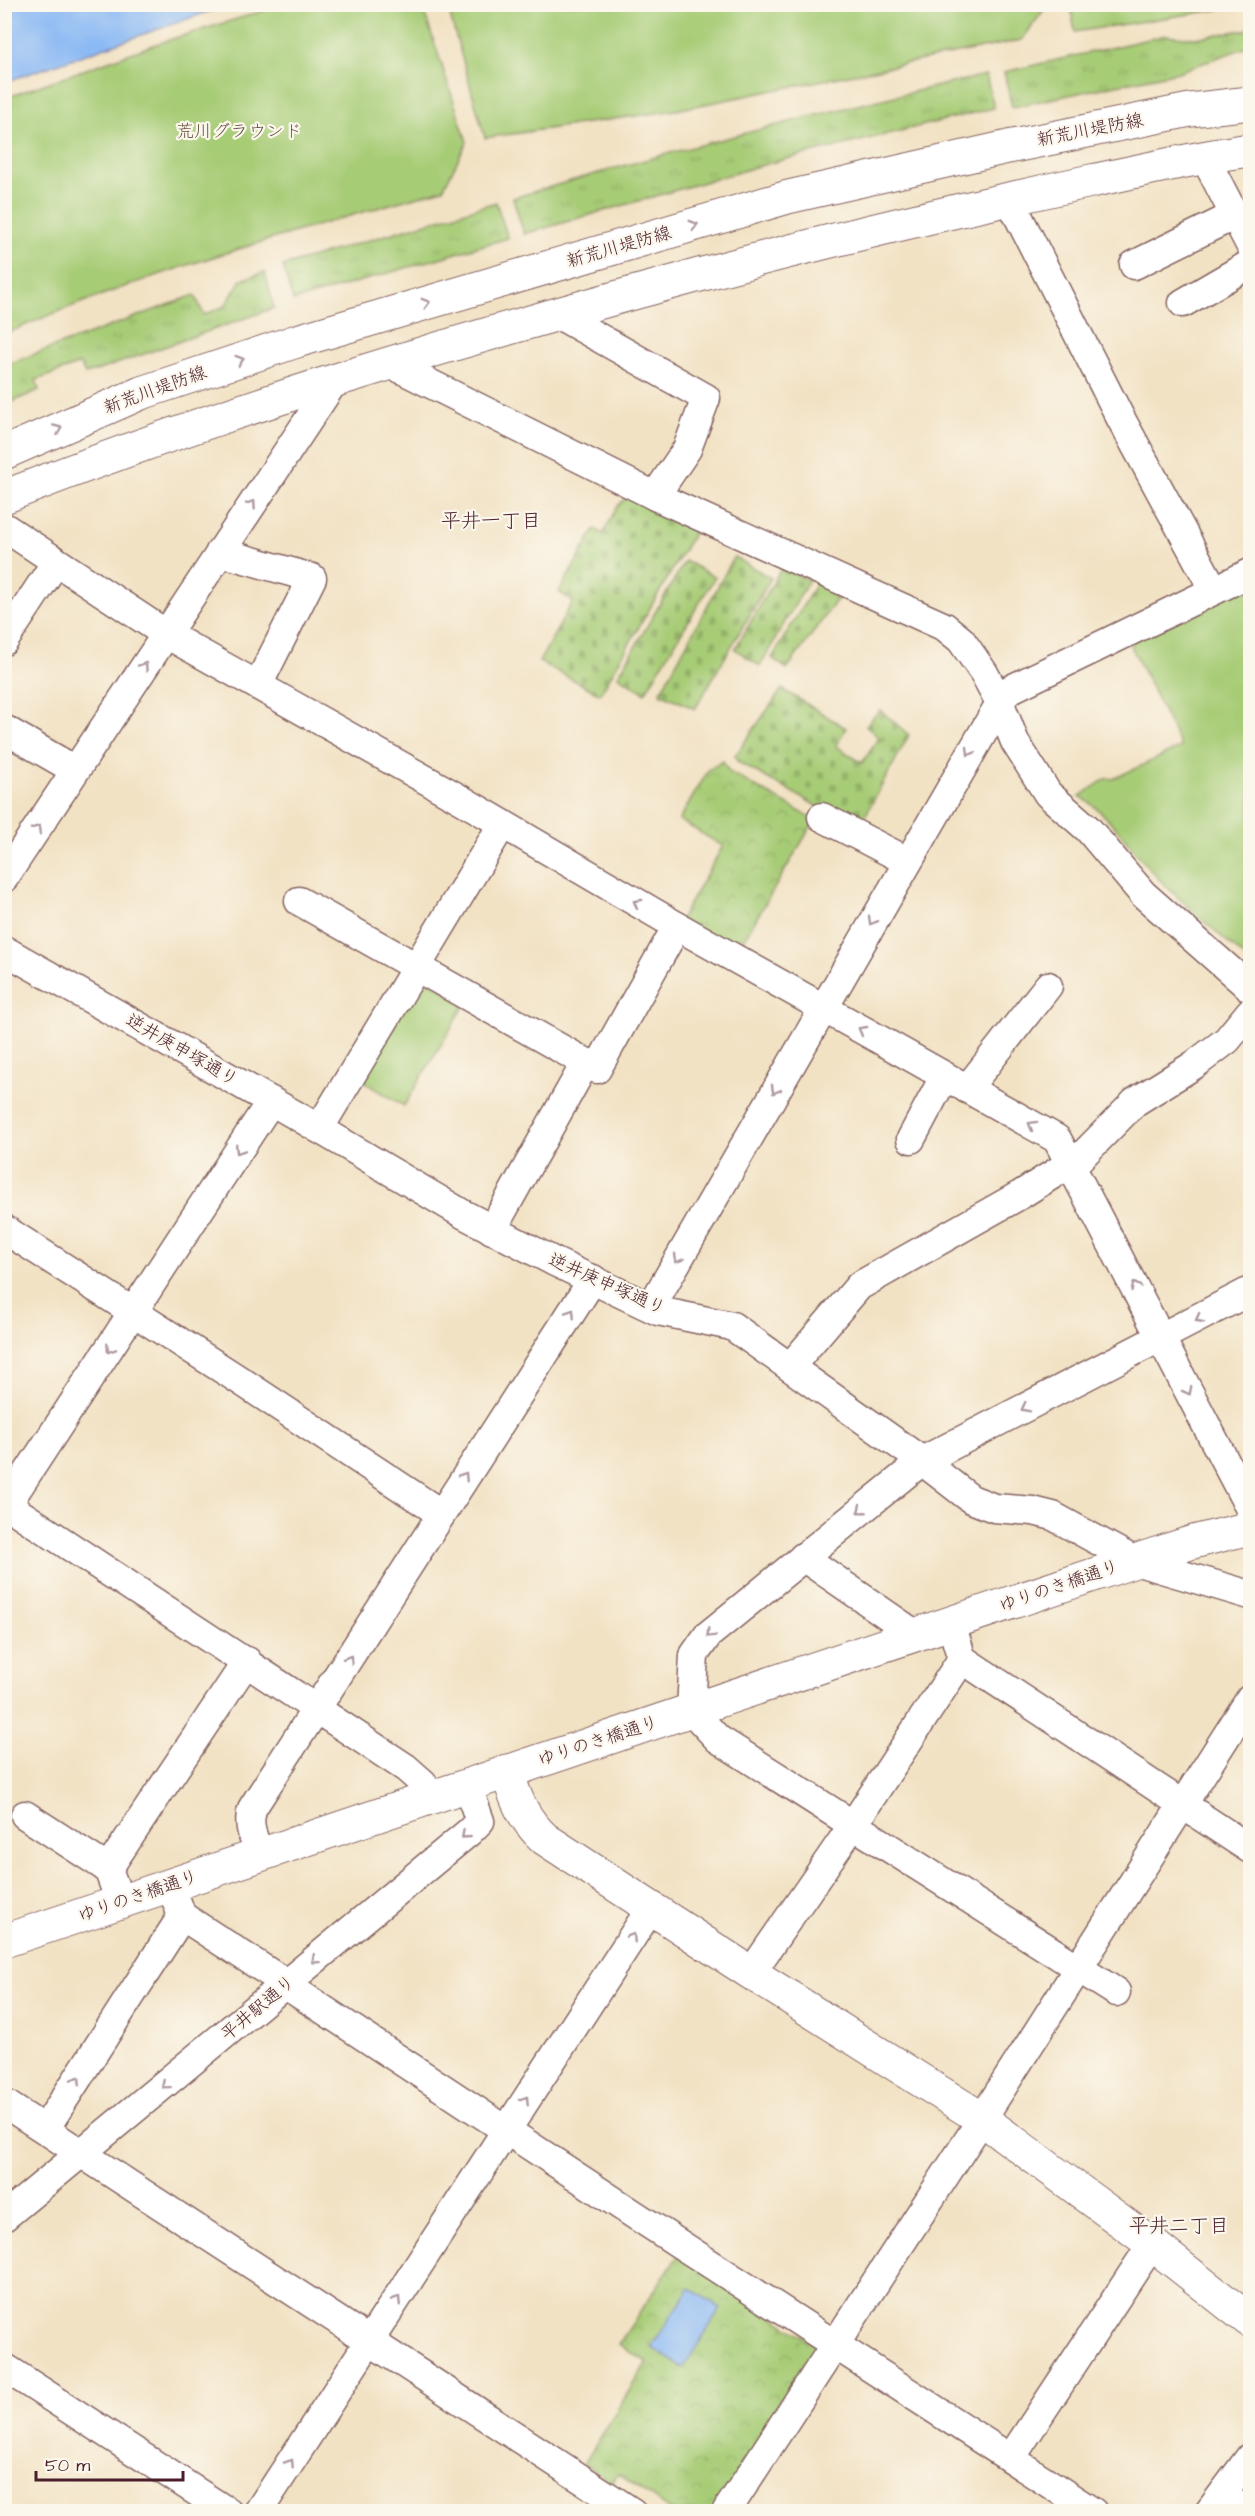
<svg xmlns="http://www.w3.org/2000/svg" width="1255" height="2516" font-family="'Architects Daughter','Klee One',sans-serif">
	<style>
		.grass { fill: url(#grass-tufts); stroke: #787650; stroke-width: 1.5 }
		.cemetery { fill: url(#cemetery-stones); stroke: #787650; stroke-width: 1.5 }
		.park { fill: url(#park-crowns); stroke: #787650; stroke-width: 1.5 }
		.pitch { fill: #a7cc76; stroke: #787650; stroke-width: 1.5 }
		.water { fill: #88b8f4; stroke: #696c90; stroke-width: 1.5 }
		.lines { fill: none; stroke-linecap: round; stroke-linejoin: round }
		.minor-casing { stroke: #856361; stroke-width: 31 }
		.major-casing { stroke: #856361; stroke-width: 35 }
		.minor { stroke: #fff; stroke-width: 28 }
		.major { stroke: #fff; stroke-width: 33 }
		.oneway { stroke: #ae9aa0 }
		.labels { text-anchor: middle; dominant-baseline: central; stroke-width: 4.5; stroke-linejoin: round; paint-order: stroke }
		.street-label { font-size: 18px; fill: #4a1f2b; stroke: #fbf7ec }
		.park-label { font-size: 18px; fill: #665342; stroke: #fbf7ec }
		.neighbourhood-label { font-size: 20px; fill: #4a1f2b; stroke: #fbf7ec }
	</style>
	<defs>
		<pattern id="grass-tufts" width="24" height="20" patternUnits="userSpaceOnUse" patternTransform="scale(1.5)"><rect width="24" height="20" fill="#a7cc76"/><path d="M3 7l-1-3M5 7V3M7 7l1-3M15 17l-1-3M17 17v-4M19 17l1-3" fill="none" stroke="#91af66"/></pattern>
		<pattern id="cemetery-stones" width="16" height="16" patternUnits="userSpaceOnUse" patternTransform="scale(1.5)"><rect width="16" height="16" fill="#a7cc76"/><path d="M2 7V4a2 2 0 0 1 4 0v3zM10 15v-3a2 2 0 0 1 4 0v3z" fill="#91af66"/></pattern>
		<pattern id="park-crowns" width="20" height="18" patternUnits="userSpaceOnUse" patternTransform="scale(1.5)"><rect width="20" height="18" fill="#a7cc76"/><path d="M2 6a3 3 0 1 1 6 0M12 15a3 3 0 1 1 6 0" fill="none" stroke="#91af66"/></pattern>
	</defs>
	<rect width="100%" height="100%" fill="#fbf7ec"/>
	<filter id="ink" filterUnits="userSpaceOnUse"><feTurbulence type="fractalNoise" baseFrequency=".0167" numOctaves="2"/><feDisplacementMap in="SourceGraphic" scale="12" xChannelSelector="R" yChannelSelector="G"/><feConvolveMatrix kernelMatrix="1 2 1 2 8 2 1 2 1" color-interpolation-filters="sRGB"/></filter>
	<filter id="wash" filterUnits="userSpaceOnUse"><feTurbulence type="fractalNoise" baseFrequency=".008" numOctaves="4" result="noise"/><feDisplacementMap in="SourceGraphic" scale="24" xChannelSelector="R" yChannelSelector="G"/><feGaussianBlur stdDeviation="1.35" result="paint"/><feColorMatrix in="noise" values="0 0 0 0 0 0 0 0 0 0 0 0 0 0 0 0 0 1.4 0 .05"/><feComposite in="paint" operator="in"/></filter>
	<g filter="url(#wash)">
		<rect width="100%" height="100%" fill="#f2e2c4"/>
		<g class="grass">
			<polygon points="1250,29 1250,46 1178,72 1012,107 1004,72 1166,35 1195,38"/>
			<path d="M 986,75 L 994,108 L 770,163 L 524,234 L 513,198 C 669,151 827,111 986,75 Z"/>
			<polygon points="496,202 508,238 293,301 283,266"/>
			<polygon points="265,272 274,308 96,371 85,374 80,364 36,380 39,390 5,405 5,365 195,295 204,315 225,306 241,280"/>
		</g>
		<g class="cemetery">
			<polygon points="628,496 696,529 600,694 539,662 573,601 559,592 595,529 603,534 617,507"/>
			<polygon points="734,557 771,578 695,709 660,693"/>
			<polygon points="685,561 715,577 645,693 618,676"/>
			<polygon points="782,567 809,580 760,666 735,649"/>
			<polygon points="817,582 841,594 787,669 772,658"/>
			<polygon points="782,689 846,728 836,746 862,763 879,738 866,726 880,710 909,735 858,829 738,762 735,756"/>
		</g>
		<g class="park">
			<polygon points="723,761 729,772 815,820 737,951 680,920 723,846 679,820 709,769"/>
			<polygon points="679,2254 822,2349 716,2511 672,2511 618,2474 612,2483 584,2464 647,2362 618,2345"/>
		</g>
		<g class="pitch">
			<polygon points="1048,4 1022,40 676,110 485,138 447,5"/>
			<polygon points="1070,4 1247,4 1247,5 1075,32"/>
			<path d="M 282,5 L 422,5 L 467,142 L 443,189 C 295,232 146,272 5,334 L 5,98 L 156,44 Z"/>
			<path d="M 1250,582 L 1250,962 C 1221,936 1190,910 1162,882 C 1133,854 1114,817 1080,796 L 1107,778 L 1113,779 L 1181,747 L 1129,642 Z"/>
			<polygon points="417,974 466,1003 404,1106 356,1077"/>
		</g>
		<g class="water">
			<polygon points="4,5 5,4 236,5 225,6 5,82"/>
			<polygon points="690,2288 721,2308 683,2368 651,2347"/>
		</g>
	</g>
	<g filter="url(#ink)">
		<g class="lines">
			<g class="minor-casing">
				<g id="minor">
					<polyline points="1204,156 1250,245"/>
					<polyline points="1009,198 1120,417 1214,590"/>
					<polyline points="1134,265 1235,215"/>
					<polyline points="1183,303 1250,264"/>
					<polyline points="557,314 706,398 687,449 655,496"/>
					<polyline points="389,363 655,496 945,627 961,640 984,673 999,701 1015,742 1048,794 1088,829 1143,894 1250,988"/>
					<polyline points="4,527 166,634 462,800 677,926 1057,1139 1250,1509"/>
					<polyline points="220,552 312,578 258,685"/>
					<polyline points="4,641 56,562"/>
					<polyline points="4,729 75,770"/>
					<polyline points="822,817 907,861"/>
					<polyline points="4,878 335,380"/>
					<polyline points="299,901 597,1069 677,926"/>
					<polyline points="4,950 299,1117 463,1214 555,1262 658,1311 732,1326 922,1461 971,1499 994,1508 1033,1511 1053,1516 1135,1561 1250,1595"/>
					<polyline points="967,1089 1048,986"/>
					<polyline points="319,1129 502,825"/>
					<polyline points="911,1139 944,1077"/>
					<polyline points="4,1229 244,1383 440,1513"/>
					<polyline points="492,1230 586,1062"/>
					<polyline points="651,1307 1007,691 1250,573"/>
					<polyline points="790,1367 859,1286 1020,1195 1063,1168 1075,1163 1135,1102 1194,1065 1227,1040 1250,1012"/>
					<polyline points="4,1503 406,1768 423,1783 429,1799"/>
					<polyline points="4,1509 271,1101"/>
					<polyline points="803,1557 916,1635"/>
					<polyline points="951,1623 962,1659 1250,1849"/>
					<polyline points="25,1815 108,1869"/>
					<path d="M 260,1855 C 254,1839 246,1824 253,1807 L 593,1279"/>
					<polyline points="175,1897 182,1916 287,1984"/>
					<polyline points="120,1901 108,1869 247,1661"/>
					<polyline points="751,1973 853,1825 962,1659"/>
					<polyline points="286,1985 635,2215 1093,2512"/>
					<polyline points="1116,1992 718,1739 691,1710 694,1655 708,1635 922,1461 1250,1291"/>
					<polyline points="4,2103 632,2512"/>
					<polyline points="45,2129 182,1916"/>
					<polyline points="4,2217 469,1832 480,1821 467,1785"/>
					<polyline points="4,2367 228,2512"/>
					<polyline points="1011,2458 1152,2244"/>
					<polyline points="1223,2494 1246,2512"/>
					<polyline points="258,2512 651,1908"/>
					<polyline points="726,2512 982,2119 1250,1699"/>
					<polyline points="1209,2512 1250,2457"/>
				</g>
			</g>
			<g class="major-casing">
				<g id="major">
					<polyline points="4,453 141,393 297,341 788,197 1008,147 1190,110 1250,103"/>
					<path d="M 4,497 C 229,408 459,340 692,277 C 824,241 957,210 1091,181 C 1144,170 1197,157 1250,150"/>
					<path d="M 507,1771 C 515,1798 523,1819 545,1839 L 751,1973 L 982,2119 L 1152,2244 L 1250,2321"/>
					<polyline points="4,1941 1135,1561 1193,1542 1250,1528"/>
				</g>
			</g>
			<use href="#minor" class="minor"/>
			<use href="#major" class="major"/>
		</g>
		<defs><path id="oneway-chevron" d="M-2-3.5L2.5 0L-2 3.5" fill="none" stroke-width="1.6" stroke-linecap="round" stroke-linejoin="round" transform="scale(1.5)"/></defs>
		<g class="oneway">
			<use href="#oneway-chevron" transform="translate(694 225) rotate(-16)"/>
			<use href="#oneway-chevron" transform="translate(426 303) rotate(-16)"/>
			<use href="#oneway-chevron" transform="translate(240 360) rotate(-18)"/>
			<use href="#oneway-chevron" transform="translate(58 429) rotate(-24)"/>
			<use href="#oneway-chevron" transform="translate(252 504) rotate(-56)"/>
			<use href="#oneway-chevron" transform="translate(144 666) rotate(-56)"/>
			<use href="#oneway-chevron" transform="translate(970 752) rotate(120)"/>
			<use href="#oneway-chevron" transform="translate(37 829) rotate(-57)"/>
			<use href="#oneway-chevron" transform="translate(637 903) rotate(-150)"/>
			<use href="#oneway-chevron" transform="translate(872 921) rotate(120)"/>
			<use href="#oneway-chevron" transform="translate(862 1030) rotate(-150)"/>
			<use href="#oneway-chevron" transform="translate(775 1090) rotate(120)"/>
			<use href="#oneway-chevron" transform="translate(1032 1125) rotate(-151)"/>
			<use href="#oneway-chevron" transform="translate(239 1150) rotate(123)"/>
			<use href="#oneway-chevron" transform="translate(678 1259) rotate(120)"/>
			<use href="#oneway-chevron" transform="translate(1135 1286) rotate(-116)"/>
			<use href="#oneway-chevron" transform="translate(571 1313) rotate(-57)"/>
			<use href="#oneway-chevron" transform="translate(1199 1319) rotate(152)"/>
			<use href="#oneway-chevron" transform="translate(110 1349) rotate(123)"/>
			<use href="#oneway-chevron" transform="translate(1188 1391) rotate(62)"/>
			<use href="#oneway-chevron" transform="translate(1025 1408) rotate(153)"/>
			<use href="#oneway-chevron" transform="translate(464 1476) rotate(-57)"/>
			<use href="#oneway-chevron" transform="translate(861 1510) rotate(141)"/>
			<use href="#oneway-chevron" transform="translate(710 1634) rotate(135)"/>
			<use href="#oneway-chevron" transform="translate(349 1659) rotate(-58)"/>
			<use href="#oneway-chevron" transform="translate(465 1835) rotate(139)"/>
			<use href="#oneway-chevron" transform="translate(632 1937) rotate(-57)"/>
			<use href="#oneway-chevron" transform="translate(315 1960) rotate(140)"/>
			<use href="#oneway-chevron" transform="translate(77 2080) rotate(-57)"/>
			<use href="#oneway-chevron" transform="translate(165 2085) rotate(140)"/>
			<use href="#oneway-chevron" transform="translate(525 2100) rotate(-57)"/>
			<use href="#oneway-chevron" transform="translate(397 2300) rotate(-57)"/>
			<use href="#oneway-chevron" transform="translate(290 2463) rotate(-57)"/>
		</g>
	</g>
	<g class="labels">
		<g class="street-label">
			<text transform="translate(1090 130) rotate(-11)">新荒川堤防線</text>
			<text transform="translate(619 247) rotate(-16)">新荒川堤防線</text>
			<text transform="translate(155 390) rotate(-20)">新荒川堤防線</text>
			<text transform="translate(182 1050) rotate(30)">逆井庚申塚通り</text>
			<text transform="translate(607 1284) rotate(24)">逆井庚申塚通り</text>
			<text transform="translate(1059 1586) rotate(-19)">ゆりのき橋通り</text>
			<text transform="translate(598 1741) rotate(-18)">ゆりのき橋通り</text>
			<text transform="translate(138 1896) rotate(-19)">ゆりのき橋通り</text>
			<text transform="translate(258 2008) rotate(-40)">平井駅通り</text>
		</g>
		<g class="park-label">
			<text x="239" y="131">荒川グラウンド</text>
		</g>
		<g class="neighbourhood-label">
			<text x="491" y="521">平井一丁目</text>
			<text x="1179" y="2226">平井二丁目</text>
		</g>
	</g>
	<rect width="1255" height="2516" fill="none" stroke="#fbf7ec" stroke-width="24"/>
	<path d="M36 2471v9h147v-9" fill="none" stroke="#4a1f2b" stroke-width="3"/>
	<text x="45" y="2471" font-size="18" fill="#4a1f2b" stroke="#fbf7ec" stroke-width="4.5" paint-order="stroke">50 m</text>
</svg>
